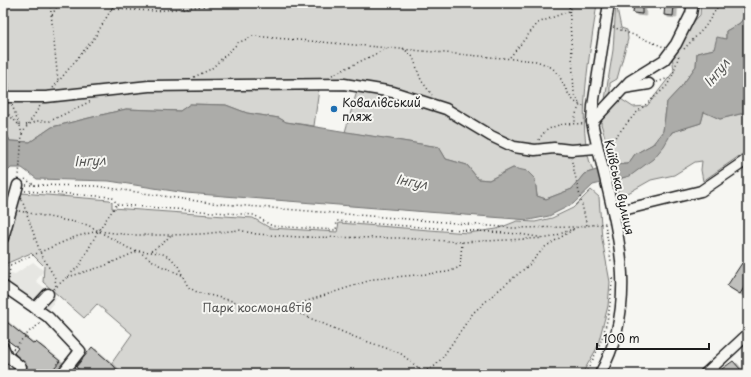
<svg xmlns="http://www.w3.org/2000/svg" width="751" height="377" font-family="'Playpen Sans',sans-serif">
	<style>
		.built { fill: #e6e6e2 }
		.green { fill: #d6d6d2; stroke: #797977 }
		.water { fill: #acaca9; stroke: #727271 }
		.building { fill: #c0c0bd; stroke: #1c1c1c; filter: url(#shadow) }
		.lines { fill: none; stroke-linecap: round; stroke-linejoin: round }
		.minor-casing { stroke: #1c1c1c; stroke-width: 13 }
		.path { stroke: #1c1c1c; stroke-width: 1.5; stroke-dasharray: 1 3; stroke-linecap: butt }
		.minor { stroke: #f6f6f2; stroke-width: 10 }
		.poi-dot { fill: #1f6fb2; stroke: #f6f6f2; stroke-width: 1.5 }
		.labels { text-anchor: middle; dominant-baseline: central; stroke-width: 4; stroke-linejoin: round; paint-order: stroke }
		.poi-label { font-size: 12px; fill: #1c1c1c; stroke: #f6f6f2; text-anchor: start }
		.street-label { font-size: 12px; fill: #1c1c1c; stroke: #f6f6f2 }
		.park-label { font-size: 12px; fill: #545453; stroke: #f6f6f2 }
		.water-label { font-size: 13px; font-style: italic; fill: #565654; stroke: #f6f6f2 }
	</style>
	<defs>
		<filter id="shadow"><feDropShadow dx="3.5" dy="2" stdDeviation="0" flood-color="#0004"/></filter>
	</defs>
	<rect width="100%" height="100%" fill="#f6f6f2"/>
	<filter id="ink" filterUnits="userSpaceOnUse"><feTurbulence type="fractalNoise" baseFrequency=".025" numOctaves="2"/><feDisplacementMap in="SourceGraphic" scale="8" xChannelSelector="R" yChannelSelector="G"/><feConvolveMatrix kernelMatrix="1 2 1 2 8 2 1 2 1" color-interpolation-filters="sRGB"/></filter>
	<g filter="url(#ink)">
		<polygon class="built" points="33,262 44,271 36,281 57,298 48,311 3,283 3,271 15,274"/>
		<g class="green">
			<path d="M 3,3 L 597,3 C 591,50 574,127 593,171 L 584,174 L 572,189 L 546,199 L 537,196 L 535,179 L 513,168 L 489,180 L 478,179 L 467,165 L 446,159 L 439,147 L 345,132 L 357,91 L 319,89 L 314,126 L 286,122 L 279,118 L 247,113 L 226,105 L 190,104 L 180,111 L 126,109 L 52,127 L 30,142 L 10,141 L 3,126 Z"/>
			<polygon points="616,3 621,28 627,30 628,39 617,79 610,83 610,92 633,107 647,106 674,71 672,55 683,33 700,15 701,3 745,3 748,5 748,16 744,17 740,23 726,31 726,39 714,49 697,53 696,66 681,87 667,102 663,131 653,144 635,154 628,164 617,164 610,154 601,124 613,50"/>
			<path d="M 704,111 L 720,119 L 748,112 L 748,150 L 703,181 L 701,170 L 702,161 L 695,162 L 674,175 L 651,180 L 628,193 L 618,192 L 617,180 C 640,173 660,152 672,132 L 701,123 Z"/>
			<polygon points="591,190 599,197 602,239 610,282 608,306 597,348 582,374 120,374 111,364 132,334 97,304 84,318 43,282 44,266 31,253 3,265 3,223 17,196 21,193 110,200 112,202 112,208 253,218 270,228 337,232 339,223 468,233 497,229 517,221 535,222 552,218 573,208"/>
		</g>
		<polygon class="water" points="748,16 748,112 720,119 704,112 701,123 672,132 664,146 653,159 630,176 593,185 573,204 549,216 529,220 186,193 109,181 37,179 22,168 11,168 3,176 3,126 10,141 30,142 52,127 126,109 180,111 190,104 226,105 247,113 279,118 286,122 439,147 446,159 467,165 478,179 489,180 513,168 527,171 535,179 537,196 546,199 572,189 584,174 612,165 628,164 635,154 653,144 663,131 667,102 681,87 696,66 697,53 714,49 717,37 726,39 726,31 740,23 744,17"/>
		<g class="building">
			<polygon points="634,3 642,3 642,14 633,13"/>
			<polygon points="665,4 674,5 673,16 664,15"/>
			<polygon points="742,263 748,267 748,281 740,294 727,286"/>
			<polygon points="3,319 34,344 36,342 60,361 49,374 20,374 26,371 27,365 14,353 18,348 3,337"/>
			<polygon points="92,347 114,366 120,374 84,374 76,367"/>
			<polygon points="733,361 741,370 737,374 715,374"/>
		</g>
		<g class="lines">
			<g class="minor-casing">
				<g id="minor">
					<polyline points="624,88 649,84"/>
					<polyline points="3,97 46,97 149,86 344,84 393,92 446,109 491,136 514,147 535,150 554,148 571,150 597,148"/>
					<polyline points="592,122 630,81 664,60 676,44 691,14 693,3"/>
					<polyline points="614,216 619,211 701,191 748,159"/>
					<polyline points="3,238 18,185"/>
					<polyline points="3,286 48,317 80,351 62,374"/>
					<polyline points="35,308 48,294"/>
					<polyline points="3,347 7,356 21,367"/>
					<path d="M 600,374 C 646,291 609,206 592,122 L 593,106 L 609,3"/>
					<polyline points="705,374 748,334"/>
				</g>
			</g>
			<g class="path">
				<polyline points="50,3 58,81"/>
				<polyline points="569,3 574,92 580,105 575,116 575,124"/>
				<polyline points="111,9 155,11 235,3"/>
				<polyline points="52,15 59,3"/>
				<polyline points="3,16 9,89"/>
				<polyline points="613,27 664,47"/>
				<polyline points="403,48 413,57 421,80 432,95"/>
				<polyline points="684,49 705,27 720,3"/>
				<polyline points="510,57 538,23 569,11 575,3"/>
				<polyline points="332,75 388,48"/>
				<path d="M 194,77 L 211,69 L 238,43 L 253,36 L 536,61 C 544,64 552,66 557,73 C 566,85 568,103 584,106"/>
				<polyline points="657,82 672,77"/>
				<polyline points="53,88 95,37 115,3"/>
				<polyline points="12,105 20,126"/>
				<polyline points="3,109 20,126 22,134 19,176"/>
				<polyline points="26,125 38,121 50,121 91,101"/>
				<polyline points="22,134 40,106"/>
				<path d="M 539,140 C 547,123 568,123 585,124"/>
				<polyline points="606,144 611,142 635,114 666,87 672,77 679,55"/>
				<polyline points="571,158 587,226"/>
				<polyline points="25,179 34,185"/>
				<polyline points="3,184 10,185"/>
				<polyline points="26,185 96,186 210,203 444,222 513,228 576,227"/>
				<polyline points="25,191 112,197 117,204 120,205 254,215 272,226 336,230 337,221 519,234 544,238"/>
				<polyline points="22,200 40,252 55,278 56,287"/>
				<polyline points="19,211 88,225 130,249 138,251 161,253 171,258 178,266 188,287 197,292 240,303 286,308 357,338 400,353 426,374"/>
				<polyline points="605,224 611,261"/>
				<polyline points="151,251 162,244 171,235"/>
				<polyline points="745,255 748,257"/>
				<polyline points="3,268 75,237 98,231 131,235 171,235 202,234 239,230 256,234 298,237 400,238 462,242 549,238 578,227 606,223"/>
				<polyline points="68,277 104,266 138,251 159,265 182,275"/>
				<polyline points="9,279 10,265"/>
				<polyline points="54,289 80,265 98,231 117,204"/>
				<polyline points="286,308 374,279 448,272 460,267 462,242"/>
				<polyline points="13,349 30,331 41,323"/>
				<polyline points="420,374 435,366 442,358 473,313 494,294 529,265 545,247 574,229"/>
				<path d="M 585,374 C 604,341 611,315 612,277"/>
			</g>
			<use href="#minor" class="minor"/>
		</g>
	</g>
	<circle class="poi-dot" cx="334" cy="109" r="4"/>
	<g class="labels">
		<g class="poi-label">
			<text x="342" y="102">Ковалівський<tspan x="342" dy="14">пляж</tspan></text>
		</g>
		<g class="street-label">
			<text transform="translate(620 187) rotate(77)">Київська вулиця</text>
		</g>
		<g class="park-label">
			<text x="257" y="307">Парк космонавтів</text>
		</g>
		<g class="water-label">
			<text transform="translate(716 72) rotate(-51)">Інгул</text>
			<text transform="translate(90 160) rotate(-3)">Інгул</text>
			<text transform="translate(412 181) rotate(11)">Інгул</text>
		</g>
	</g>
	<rect width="751" height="377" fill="none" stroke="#f6f6f2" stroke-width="16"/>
	<rect x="8" y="8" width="735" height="361" fill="none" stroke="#1c1c1c" stroke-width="1.5" filter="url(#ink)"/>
	<path d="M597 343v6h112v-6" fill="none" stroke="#1c1c1c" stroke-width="2"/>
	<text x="603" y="343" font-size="12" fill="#1c1c1c" stroke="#f6f6f2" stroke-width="3" paint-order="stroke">100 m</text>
</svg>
